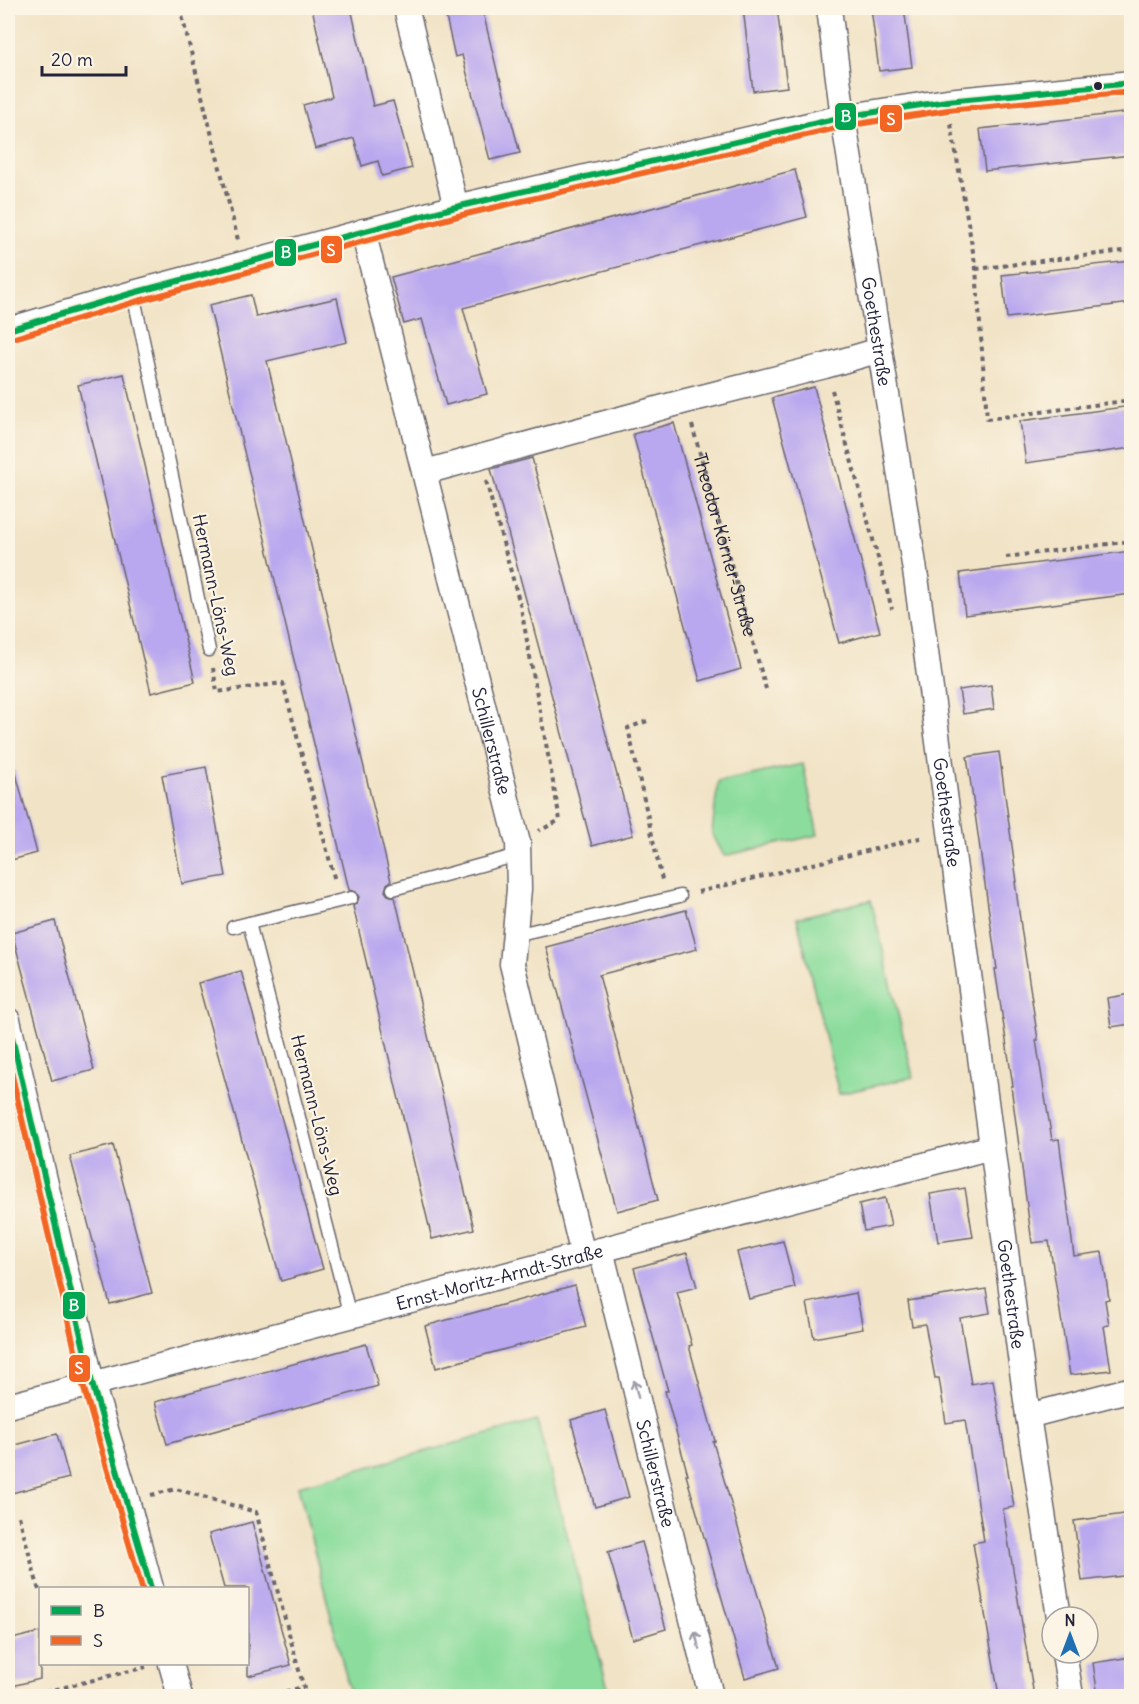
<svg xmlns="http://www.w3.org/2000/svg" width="1139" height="1704" font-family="Delius,sans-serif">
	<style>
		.green { fill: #8cdd9d; stroke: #57806c; stroke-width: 1.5 }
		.building { fill: #b9a7ef }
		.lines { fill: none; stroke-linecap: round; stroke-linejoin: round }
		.lane-casing { stroke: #6a666c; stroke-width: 15 }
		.street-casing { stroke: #6a666c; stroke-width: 27 }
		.path { stroke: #6a666c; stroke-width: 4; stroke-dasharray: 4.5 4.5; stroke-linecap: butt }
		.lane { stroke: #fff; stroke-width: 12 }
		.street { stroke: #fff; stroke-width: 24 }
		.bus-1-casing { stroke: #fcf5e5; stroke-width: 10 }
		.bus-2-casing { stroke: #fcf5e5; stroke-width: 10 }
		.bus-1 { stroke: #00a651; stroke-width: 6 }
		.bus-2 { stroke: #f26522; stroke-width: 6 }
		.oneway { stroke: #9c9ca7 }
		.bus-dot { fill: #22223b; stroke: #fcf5e5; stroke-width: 2 }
		.labels { text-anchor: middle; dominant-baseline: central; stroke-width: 4.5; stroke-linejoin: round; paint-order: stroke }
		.street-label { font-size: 18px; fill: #22223b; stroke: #fcf5e5 }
		.line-badge { stroke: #fcf5e5; stroke-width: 2 }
		.badge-label { font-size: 16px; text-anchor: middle; font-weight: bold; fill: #fff }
	</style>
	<rect width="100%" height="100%" fill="#fcf5e5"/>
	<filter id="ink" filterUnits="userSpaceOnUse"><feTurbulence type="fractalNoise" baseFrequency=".0167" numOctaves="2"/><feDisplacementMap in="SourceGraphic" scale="12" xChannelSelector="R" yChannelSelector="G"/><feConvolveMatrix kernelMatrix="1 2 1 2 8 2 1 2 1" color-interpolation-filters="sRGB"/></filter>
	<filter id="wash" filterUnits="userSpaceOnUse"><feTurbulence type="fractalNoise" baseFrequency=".008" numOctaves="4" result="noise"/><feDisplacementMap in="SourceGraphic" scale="24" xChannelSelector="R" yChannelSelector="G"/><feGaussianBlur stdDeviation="1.35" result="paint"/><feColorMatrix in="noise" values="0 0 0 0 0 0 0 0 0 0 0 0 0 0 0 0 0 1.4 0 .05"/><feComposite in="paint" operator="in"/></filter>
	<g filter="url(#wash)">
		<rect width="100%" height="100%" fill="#f1e3c6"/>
		<g class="green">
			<polygon points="803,764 818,835 724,856 712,833 718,782"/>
			<polygon points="871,900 913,1077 839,1094 797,918"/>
			<polygon points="537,1421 610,1696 351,1696 298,1486"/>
		</g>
		<g id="blocks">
			<g class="building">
				<polygon points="312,8 351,8 373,106 393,101 412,168 382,176 378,161 362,166 354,138 315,149 303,105 332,97"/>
				<polygon points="444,8 482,8 499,79 500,78 520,153 490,160 462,55 455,57"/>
				<polygon points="743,8 777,8 787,87 753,91"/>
				<polygon points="871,8 904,8 912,67 879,71"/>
				<polygon points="1131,112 1131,155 985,171 980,129"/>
				<polygon points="795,170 807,217 463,308 487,394 446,405 422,319 404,324 391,277"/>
				<polygon points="1131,261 1131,303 1007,318 1002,275"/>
				<polygon points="251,295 256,317 337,298 347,342 267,361 391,881 387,884 385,891 388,895 395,897 474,1229 432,1239 353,906 357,903 359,897 356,892 349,890 209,305"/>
				<polygon points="124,374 195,682 151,693 78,385"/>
				<polygon points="814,387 880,632 839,643 772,398"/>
				<polygon points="1131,406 1131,448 1026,463 1020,421"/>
				<polygon points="674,423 741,669 700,681 633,434"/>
				<polygon points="532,458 633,835 592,846 491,469"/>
				<polygon points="1131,551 1131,594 965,615 960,573"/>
				<polygon points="991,685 994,709 963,714 959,690"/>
				<polygon points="999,752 1017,882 1015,882 1022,934 1038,1040 1036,1040 1052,1140 1059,1139 1074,1256 1102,1252 1109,1299 1105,1300 1109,1325 1104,1326 1111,1370 1070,1375 1049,1241 1032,1243 1011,1086 1013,1086 995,969 997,969 967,757"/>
				<polygon points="206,767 226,876 182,884 162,775"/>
				<polygon points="15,770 37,853 8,861 8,771"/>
				<polygon points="686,910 697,949 599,975 658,1200 617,1211 546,947"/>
				<polygon points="55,921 94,1070 52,1081 12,933"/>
				<polygon points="241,971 323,1269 281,1281 198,983"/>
				<polygon points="1131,994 1131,1024 1111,1027 1107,998"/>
				<polygon points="113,1145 152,1293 110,1304 70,1156"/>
				<polygon points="965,1188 973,1237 938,1242 930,1194"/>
				<polygon points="885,1198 891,1226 864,1231 859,1204"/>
				<polygon points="783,1241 795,1288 749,1299 737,1252"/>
				<polygon points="687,1253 697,1287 677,1292 692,1345 689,1346 715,1441 713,1442 779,1668 745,1678 686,1475 688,1475 665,1391 668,1391 634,1268"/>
				<polygon points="575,1285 586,1327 436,1368 425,1326"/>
				<polygon points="986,1289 990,1313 960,1318 971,1384 993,1380 1014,1507 1003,1509 1034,1696 999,1696 973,1543 984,1541 965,1420 946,1423 939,1378 935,1378 925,1324 912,1326 908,1301"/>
				<polygon points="856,1293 863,1329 814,1338 807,1303"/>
				<polygon points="366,1344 378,1386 167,1444 155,1402"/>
				<polygon points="605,1410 629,1497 595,1507 571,1420"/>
				<polygon points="57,1434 69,1478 8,1494 8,1447"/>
				<polygon points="1131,1513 1131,1575 1082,1581 1074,1521"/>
				<polygon points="252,1522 291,1665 248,1676 248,1588 224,1588 209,1534"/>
				<polygon points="642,1542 666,1629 633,1639 608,1552"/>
				<polygon points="40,1632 40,1679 8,1687 8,1640"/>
				<polygon points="1131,1657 1131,1696 1098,1696 1093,1663"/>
			</g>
		</g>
	</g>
	<g filter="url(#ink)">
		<use href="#blocks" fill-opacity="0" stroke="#6a666c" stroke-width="1.5"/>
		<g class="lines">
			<g class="lane-casing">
				<g id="lane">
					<polyline points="133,293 209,650"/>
					<polyline points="393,889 518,855"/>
					<polyline points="249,923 350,1316"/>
					<polyline points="233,927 351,898"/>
					<polyline points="515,935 680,896"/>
				</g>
			</g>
			<g class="street-casing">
				<g id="street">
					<polyline points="406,8 456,207"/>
					<path id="s2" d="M 829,8 L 843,117 L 916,577 L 1028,1416 L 1059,1617"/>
					<path id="s3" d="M 363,231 L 518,843 L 519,889 L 512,964 L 583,1255"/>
					<polyline points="8,330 133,293 456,207 843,117 947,101 1132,83"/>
					<polyline points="425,472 686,401 825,366 880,350"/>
					<polyline points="8,1020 92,1383 124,1489 151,1588"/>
					<path id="s4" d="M 601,1250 L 711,1696"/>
					<path id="s5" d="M 8,1406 L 992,1147"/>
					<polyline points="1028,1416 1132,1389"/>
					<polyline points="1064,1653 1071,1696"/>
					<polyline points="171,1664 180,1696"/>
				</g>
			</g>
			<g class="path">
				<polyline points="180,8 238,240"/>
				<polyline points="951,124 976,269 987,419 1132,400"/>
				<polyline points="976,269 1132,250"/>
				<polyline points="832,390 892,609"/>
				<path id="s1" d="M 692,425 L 766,689"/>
				<polyline points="486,481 521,608 560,820 539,831"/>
				<polyline points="1006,557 1132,541"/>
				<polyline points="213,668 217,692 283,683 335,881"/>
				<polyline points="647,721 628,728 662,880"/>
				<polyline points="698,892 924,837"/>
				<polyline points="151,1495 176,1489 256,1512 306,1696"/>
				<polyline points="19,1516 40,1594"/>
				<polyline points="29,1696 146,1667"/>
				<polyline points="268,1696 303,1687"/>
			</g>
			<use href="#lane" class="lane"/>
			<use href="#street" class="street"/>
			<g class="bus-1-casing">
				<g id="bus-1">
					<polyline points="8,330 133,293 456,207 843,117 947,101 1132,83"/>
					<polyline points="8,1020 92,1383 151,1588"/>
				</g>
			</g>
			<g class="bus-2-casing">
				<g id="bus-2">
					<polyline points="11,339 135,302 458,216 845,126 948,110 1132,92"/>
					<polyline points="8,1058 83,1385 142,1588"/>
				</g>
			</g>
			<use href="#bus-1" class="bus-1"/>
			<use href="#bus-2" class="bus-2"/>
		</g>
		<defs><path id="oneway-shaft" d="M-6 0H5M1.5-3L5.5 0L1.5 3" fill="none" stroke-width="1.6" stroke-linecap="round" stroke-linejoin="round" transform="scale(1.5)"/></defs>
		<g class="oneway">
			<use href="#oneway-shaft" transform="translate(636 1389) rotate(-104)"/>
			<use href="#oneway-shaft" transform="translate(697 1640) rotate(-104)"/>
		</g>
	</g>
	<circle class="bus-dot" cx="1098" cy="86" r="5"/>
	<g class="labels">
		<g class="street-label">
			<text stroke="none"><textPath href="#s2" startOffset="327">Goethestraße</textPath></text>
			<text stroke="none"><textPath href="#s1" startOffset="124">Theodor-Körner-Straße</textPath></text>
			<text transform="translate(216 595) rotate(78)">Hermann-Löns-Weg</text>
			<text stroke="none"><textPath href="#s3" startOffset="526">Schillerstraße</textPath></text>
			<text stroke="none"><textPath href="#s2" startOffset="813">Goethestraße</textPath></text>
			<text transform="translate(317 1115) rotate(76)">Hermann-Löns-Weg</text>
			<text stroke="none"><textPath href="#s5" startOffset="508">Ernst-Moritz-Arndt-Straße</textPath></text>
			<text stroke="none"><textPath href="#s2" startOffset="1299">Goethestraße</textPath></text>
			<text stroke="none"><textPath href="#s4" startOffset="230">Schillerstraße</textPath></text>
		</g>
	</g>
	<g class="line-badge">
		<rect x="834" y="102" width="23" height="29" rx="6" fill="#00a651"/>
		<rect x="879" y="104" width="24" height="29" rx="6" fill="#f26522"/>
		<rect x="320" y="235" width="23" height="29" rx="6" fill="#f26522"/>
		<rect x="274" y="238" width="23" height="29" rx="6" fill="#00a651"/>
		<rect x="62" y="1291" width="24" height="29" rx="6" fill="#00a651"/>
		<rect x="68" y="1354" width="23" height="29" rx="6" fill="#f26522"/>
	</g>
	<g class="badge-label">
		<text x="846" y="122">B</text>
		<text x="891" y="125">S</text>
		<text x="331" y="256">S</text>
		<text x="286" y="258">B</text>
		<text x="74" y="1311">B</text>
		<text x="79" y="1374">S</text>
	</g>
	<rect width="1139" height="1704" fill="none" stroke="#fcf5e5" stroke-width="30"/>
	<rect x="39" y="1587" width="210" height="78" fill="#fcf5e5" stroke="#a5a1a1" stroke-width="1.5"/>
	<rect x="51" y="1606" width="30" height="9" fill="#00a651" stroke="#a5a1a1" stroke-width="1.5"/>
	<text x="93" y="1617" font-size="18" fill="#22223b">B</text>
	<rect x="51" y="1636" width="30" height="9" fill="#f26522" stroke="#a5a1a1" stroke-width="1.5"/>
	<text x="93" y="1647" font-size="18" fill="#22223b">S</text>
	<g transform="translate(1070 1635)"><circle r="28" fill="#fcf5e5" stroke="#a5a1a1" stroke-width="1.5"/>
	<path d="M0-4.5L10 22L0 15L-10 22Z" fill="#1f6fb2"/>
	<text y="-9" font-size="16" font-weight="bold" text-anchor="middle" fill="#22223b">N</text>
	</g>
	<path d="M42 66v9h84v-9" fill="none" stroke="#22223b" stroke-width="3"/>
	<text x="51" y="66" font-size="18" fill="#22223b" stroke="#fcf5e5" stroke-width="4.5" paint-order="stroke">20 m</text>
</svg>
